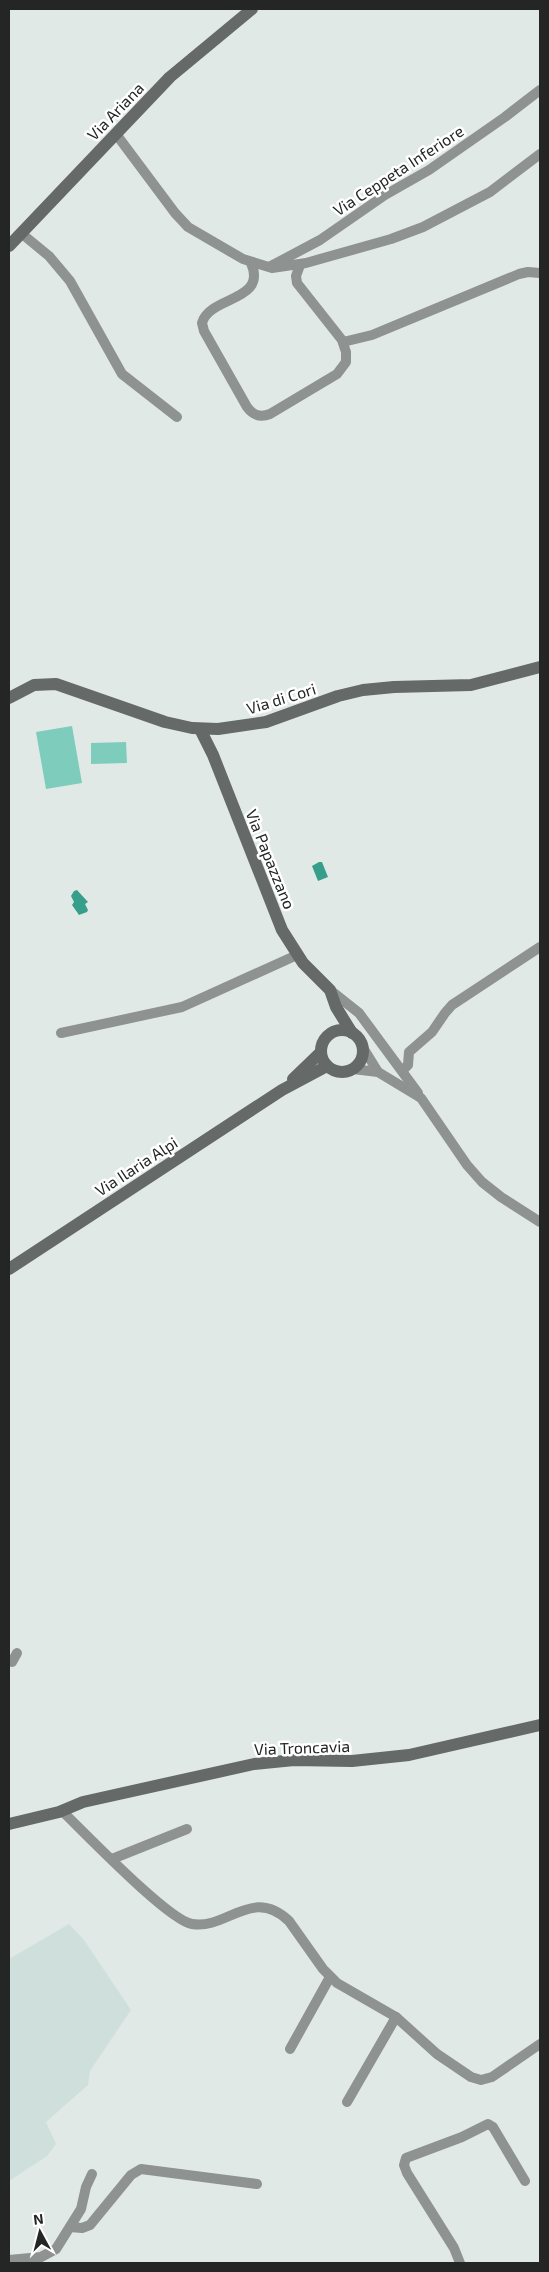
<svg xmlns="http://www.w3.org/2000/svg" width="549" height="2272" font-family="'Exo 2',sans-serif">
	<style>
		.built { fill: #cfe0dc }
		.green { fill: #7eccbc }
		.water { fill: #389e8c }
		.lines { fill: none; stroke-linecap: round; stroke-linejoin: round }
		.street { stroke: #8e9291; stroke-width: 10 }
		.secondary { stroke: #656968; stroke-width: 12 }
		.labels { text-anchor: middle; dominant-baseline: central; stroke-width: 5; stroke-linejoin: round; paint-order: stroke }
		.street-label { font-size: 16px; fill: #232625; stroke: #fff }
	</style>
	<rect width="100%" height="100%" fill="#e1e9e7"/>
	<polygon class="built" points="69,1924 84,1940 131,2010 90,2071 88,2085 46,2122 56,2144 47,2156 9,2181 9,1959"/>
	<g class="green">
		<polygon points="72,726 82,783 46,789 36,732"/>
		<polygon points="126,742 127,763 91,764 91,743"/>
	</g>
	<g class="water">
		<polygon points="319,862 322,862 328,877 318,881 312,866"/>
		<polygon points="77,890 88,902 85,904 88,910 87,912 79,915 72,905 74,902 71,896 74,891"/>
	</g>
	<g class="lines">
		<g class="street">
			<polyline points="116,134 175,213 188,227 243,259 272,268 306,263 391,239 423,227 490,192 540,154"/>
			<polyline points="21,233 49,256 70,281 122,374 177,417"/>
			<path d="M 251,263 C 268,302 209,296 202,323 L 204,331 L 247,407 C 253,415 260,418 270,414 L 337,374 L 346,362 L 346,352 L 342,340 L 297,283 L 296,276 L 300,265"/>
			<polyline points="271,266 320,240 385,195 429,170 505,117 540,90"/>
			<polyline points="343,342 372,335 519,274 528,272 540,273"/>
			<polyline points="330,990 359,1013 418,1093"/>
			<polyline points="61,1033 182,1007 297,955"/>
			<polyline points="362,1046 378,1072"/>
			<polyline points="353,1069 378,1072 421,1098 467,1165 482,1182 501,1197 540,1222"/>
			<polyline points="403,1070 408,1065 409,1052 432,1032 445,1013 452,1005 540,947"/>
			<polyline points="12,1662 17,1653"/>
			<path d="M 62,1811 C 85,1833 168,1920 192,1924 C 227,1930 252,1886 289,1921 L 323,1969 L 337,1983 L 396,2017 L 437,2054 L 471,2077 L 481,2080 L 492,2077 L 540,2044"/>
			<polyline points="112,1859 187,1829"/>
			<polyline points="290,2049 330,1977"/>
			<polyline points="347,2102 396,2017"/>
			<polyline points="70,2227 82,2228 90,2225 131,2175 141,2169 257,2184"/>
			<polyline points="9,2260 41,2257 56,2249 81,2209 86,2187 92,2174"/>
			<polyline points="460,2263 454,2248 407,2173 404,2165 406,2158 462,2137 488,2124 493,2127 525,2181"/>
		</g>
		<g class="secondary">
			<polyline points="9,246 170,77 252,9"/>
			<polyline points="9,698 34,685 56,684 165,722 192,728 218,729 266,722 338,696 363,690 394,687 471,685 540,667"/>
			<polyline points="200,729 213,755 282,930 303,963 330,990 336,1007 352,1033"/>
			<circle cx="342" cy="1051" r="21"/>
			<polyline points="293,1079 321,1052"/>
			<polyline points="9,1269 282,1090 327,1066"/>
			<polyline points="9,1824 59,1812 83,1802 254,1764 294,1760 352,1761 409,1755 540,1725"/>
		</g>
	</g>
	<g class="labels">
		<g class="street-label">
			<text transform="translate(115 111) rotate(-46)">Via Ariana</text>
			<text transform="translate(398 170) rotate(-33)">Via Ceppeta Inferiore</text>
			<text transform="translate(281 698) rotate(-17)">Via di Cori</text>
			<text transform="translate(271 859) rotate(68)">Via Papazzano</text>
			<text transform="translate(136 1166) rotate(-33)">Via Ilaria Alpi</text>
			<text transform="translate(302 1747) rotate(-2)">Via Troncavia</text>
		</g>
	</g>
	<rect width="549" height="2272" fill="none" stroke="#232625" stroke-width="20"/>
	<g transform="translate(40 2232) rotate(353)" stroke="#ffffff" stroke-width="4" paint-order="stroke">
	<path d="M0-4L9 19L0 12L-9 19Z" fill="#232625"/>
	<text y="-8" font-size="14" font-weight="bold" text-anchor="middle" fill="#232625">N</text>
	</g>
</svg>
